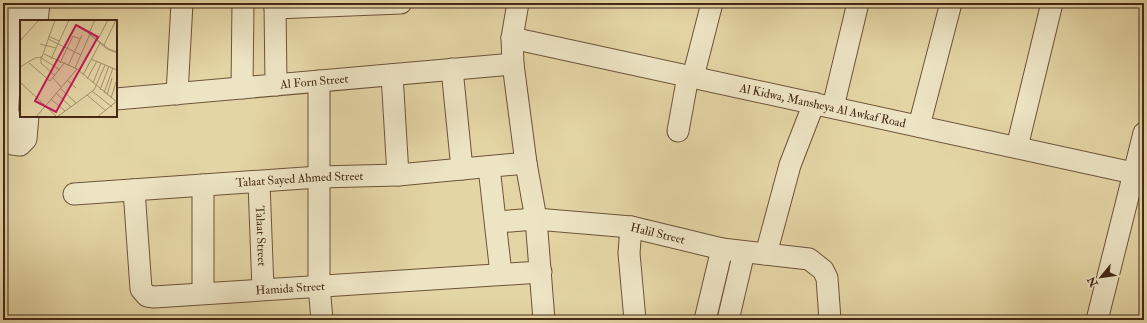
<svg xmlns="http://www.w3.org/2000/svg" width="1147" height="323" font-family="'IM FELL Double Pica',serif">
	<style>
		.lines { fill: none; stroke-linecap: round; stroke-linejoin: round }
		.minor-casing { stroke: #6d5339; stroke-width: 23 }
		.minor { stroke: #ede4c4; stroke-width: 21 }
		.labels { text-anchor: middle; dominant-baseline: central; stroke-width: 3.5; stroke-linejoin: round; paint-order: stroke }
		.street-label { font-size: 12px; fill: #452815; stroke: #ede4c4 }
		.inset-road { fill: none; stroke: #a4906b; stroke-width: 1 }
		.view { fill: #c2185b; fill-opacity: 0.15; stroke: #c2185b; stroke-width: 2 }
		.inset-edge { fill: none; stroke: #452815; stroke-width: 2 }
	</style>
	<rect width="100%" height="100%" fill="#e4d5a5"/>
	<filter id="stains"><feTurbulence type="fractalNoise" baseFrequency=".005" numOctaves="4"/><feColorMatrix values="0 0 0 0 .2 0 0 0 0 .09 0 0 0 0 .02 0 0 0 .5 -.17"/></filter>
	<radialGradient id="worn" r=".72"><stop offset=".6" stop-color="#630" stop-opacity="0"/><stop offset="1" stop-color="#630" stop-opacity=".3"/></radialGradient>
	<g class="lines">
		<g class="minor-casing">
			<g id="minor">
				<polyline points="19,3 10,69 8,103 7,138 12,144 20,145 26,139 28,116"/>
				<polyline points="275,3 276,85"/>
				<polyline points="518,3 512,38 513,64 526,163 536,219 544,320"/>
				<polyline points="275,8 401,3"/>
				<polyline points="37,21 39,3"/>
				<path id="s1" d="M 512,38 L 1133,173 L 1144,174"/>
				<polyline points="452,69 462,169"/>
				<polyline points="392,75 398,175"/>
				<polyline points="693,77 712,3"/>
				<polyline points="319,81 319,286 322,320"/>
				<polyline points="242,88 243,3"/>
				<polyline points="177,94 182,3"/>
				<path id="s2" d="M 116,99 L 513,64"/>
				<polyline points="833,107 858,3"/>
				<polyline points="919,126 951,3"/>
				<polyline points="678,131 688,76"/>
				<polyline points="1017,147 1052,3"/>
				<polyline points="489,167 501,274"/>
				<path id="s3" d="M 259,183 L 263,289"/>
				<polyline points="203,185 203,293"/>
				<path id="s4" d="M 134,190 L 141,289 L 147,296 L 154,297 L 541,272"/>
				<path id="s5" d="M 74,194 L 319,177 L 398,175 L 526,163"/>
				<path id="s6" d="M 496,222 L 536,219 L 631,227 L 722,249 L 809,259 L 823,270 L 827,278 L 830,320"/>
				<polyline points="631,227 629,253 635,320"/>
				<polyline points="766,254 790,165 814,103"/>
				<polyline points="705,320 722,249"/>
				<polyline points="728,320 744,252"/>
				<polyline points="1097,320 1144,133"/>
			</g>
		</g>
		<use href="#minor" class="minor"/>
	</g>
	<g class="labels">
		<g class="street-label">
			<text stroke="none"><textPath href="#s2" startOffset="199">Al Forn Street</textPath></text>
			<text stroke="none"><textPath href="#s1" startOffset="318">Al Kidwa, Mansheya Al Awkaf Road</textPath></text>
			<text stroke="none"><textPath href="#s5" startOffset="226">Talaat Sayed Ahmed Street</textPath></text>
			<text stroke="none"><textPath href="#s6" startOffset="163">Halil Street</textPath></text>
			<text stroke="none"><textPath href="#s3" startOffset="53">Talaat Street</textPath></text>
			<text stroke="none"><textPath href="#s4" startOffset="252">Hamida Street</textPath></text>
		</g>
	</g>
	<g transform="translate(20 20)">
		<rect width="97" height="97" fill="#e4d5a5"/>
		<path class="inset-road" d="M 69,13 L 75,0M 28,16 L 39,21M 28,19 L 61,35M 78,19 L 88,0M 0,21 L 19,0M 20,24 L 36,28M 84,25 L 96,0M 97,32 L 89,29 L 68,13 L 87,29 L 97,33M 24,34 L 57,49 L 97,82M 20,37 L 40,50M 21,38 L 21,43 L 35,56M 31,39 L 49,0M 71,39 L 97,50M 9,43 L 30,61 L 45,42M 40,43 L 53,16 L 60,19M 48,46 L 62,15M 0,47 L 15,38 L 22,37 L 35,0M 55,48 L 70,14M 59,51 L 67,35M 63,55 L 80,23M 33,58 L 41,67M 67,59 L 77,41M 47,60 L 56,68M 0,62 L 37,97M 73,63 L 81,43M 40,68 L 56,83M 80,70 L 89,46M 72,71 L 92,87M 36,73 L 51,87M 84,73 L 93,48M 67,75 L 86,91M 87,75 L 92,58M 91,78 L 97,59M 31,79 L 45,91M 16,97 L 57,49M 37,97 L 74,70 L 85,45M 77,97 L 97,81"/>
		<path class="view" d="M 56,5 L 78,17 L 36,92 L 15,81 Z"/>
		<rect width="97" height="97" class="inset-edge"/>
	</g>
	<rect width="1147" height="323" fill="none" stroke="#e4d5a5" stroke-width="16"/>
	<rect x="4" y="4" width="1139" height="315" fill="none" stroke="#452815" stroke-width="2"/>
	<rect x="8" y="8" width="1131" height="307" fill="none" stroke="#452815"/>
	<g transform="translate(1101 277) rotate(241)" stroke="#ede4c4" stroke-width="3" paint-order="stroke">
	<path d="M0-3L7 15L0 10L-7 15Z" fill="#452815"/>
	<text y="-6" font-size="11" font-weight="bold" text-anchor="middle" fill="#452815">N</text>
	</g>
	<rect width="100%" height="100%" filter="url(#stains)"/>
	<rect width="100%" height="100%" fill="url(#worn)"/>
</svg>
